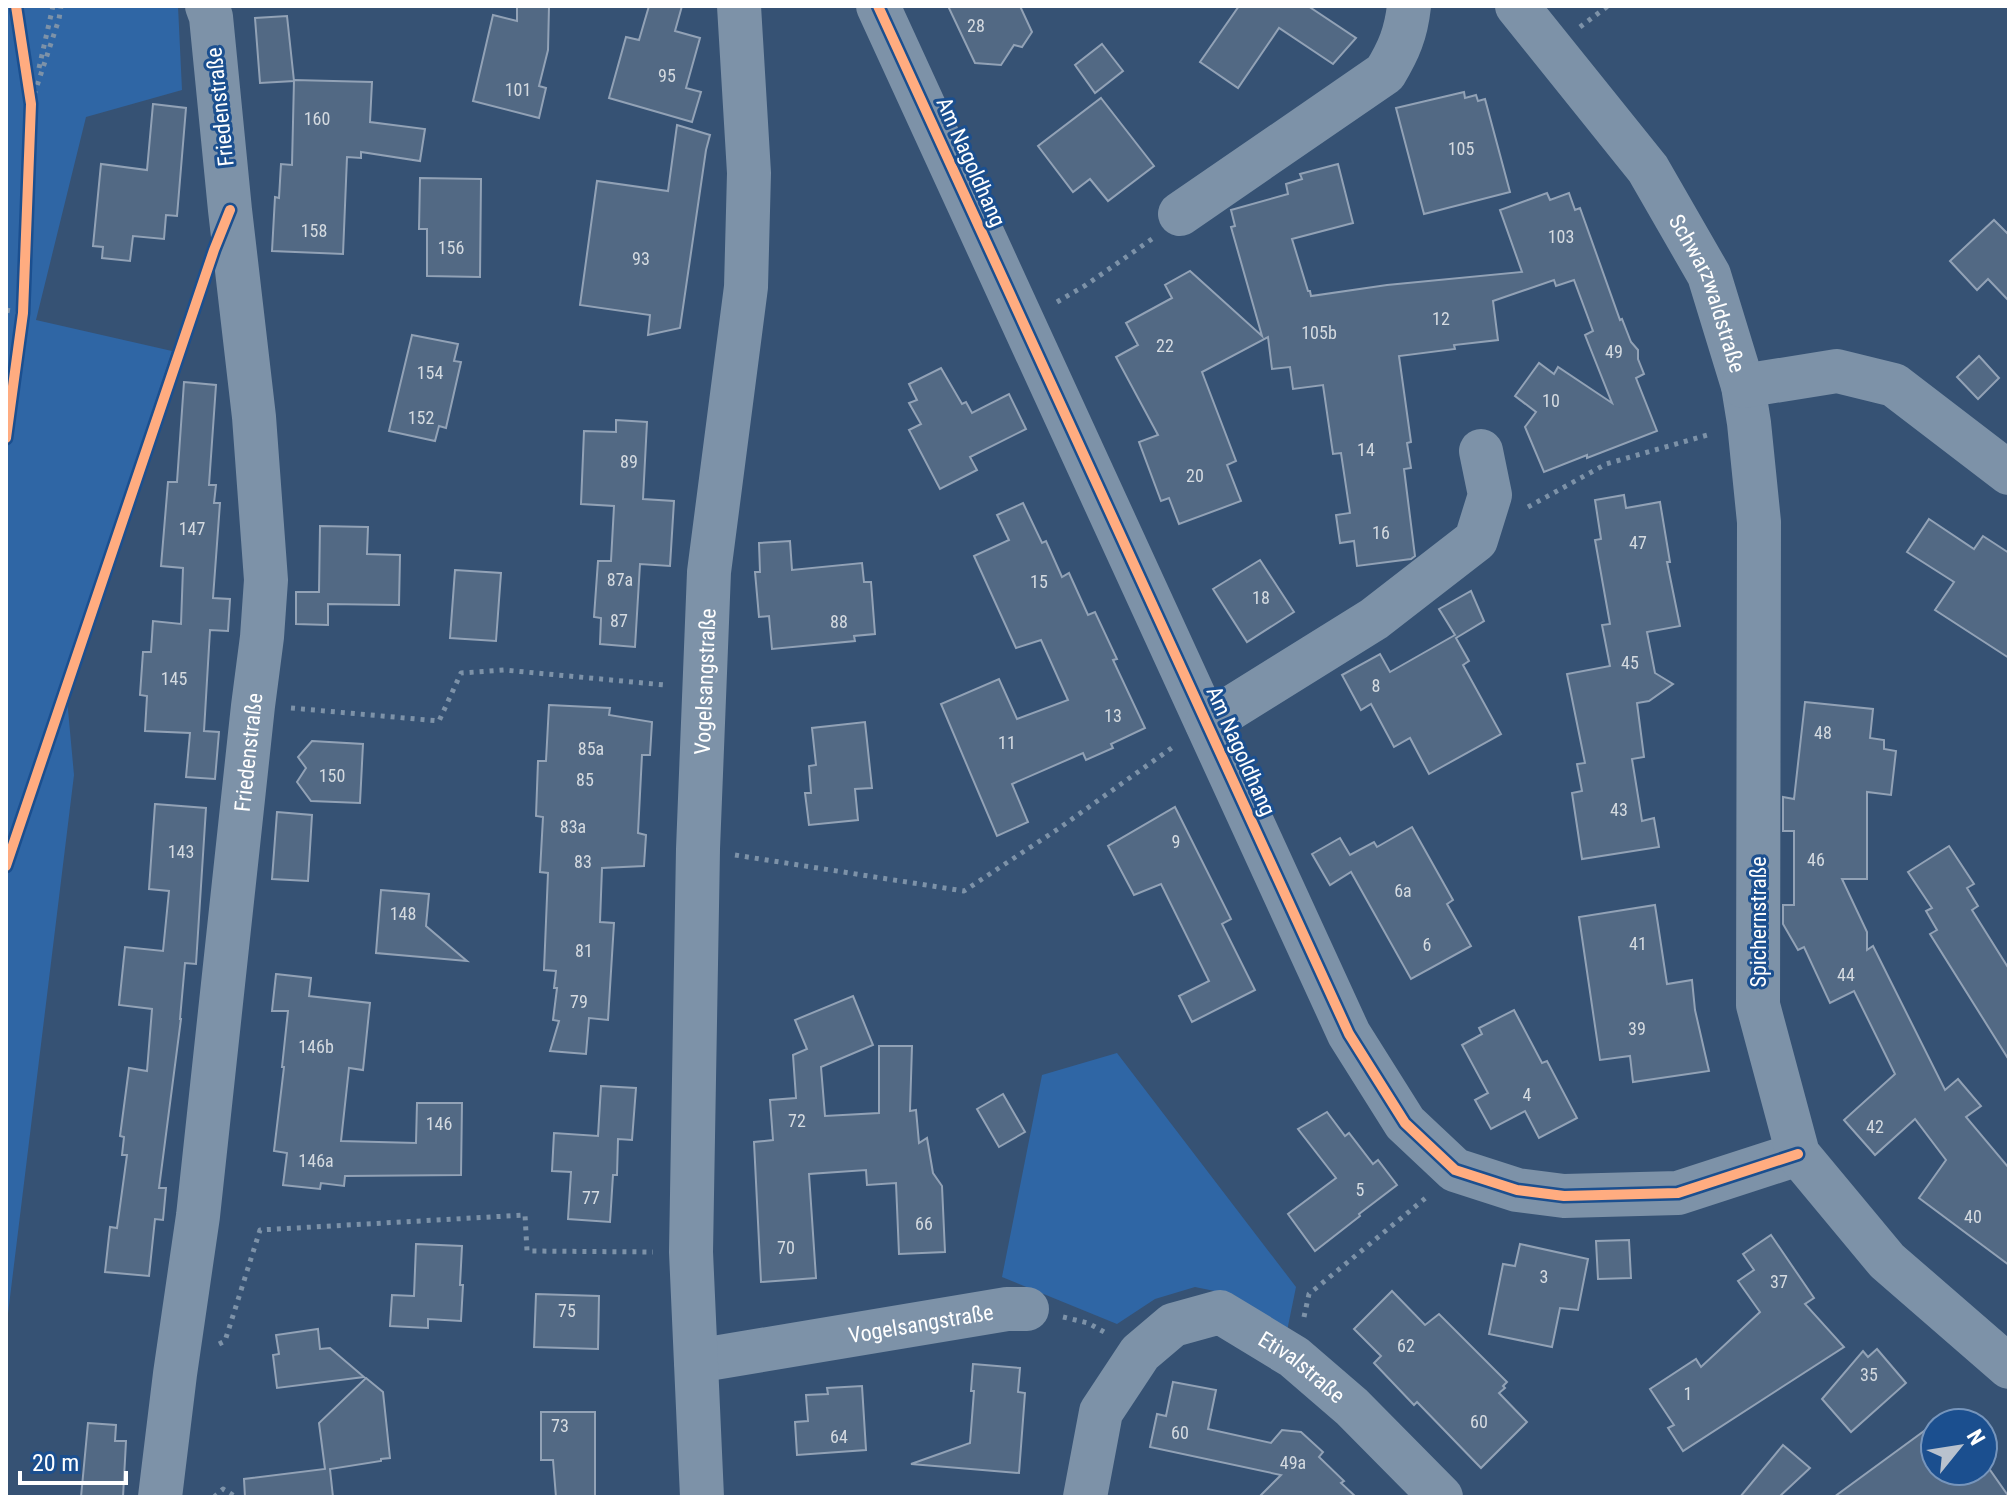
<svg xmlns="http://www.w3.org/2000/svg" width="2015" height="1503" font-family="'Roboto Condensed',sans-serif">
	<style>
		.green { fill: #2f66a5 }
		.building { fill: #526984; stroke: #92a2b6; stroke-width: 2 }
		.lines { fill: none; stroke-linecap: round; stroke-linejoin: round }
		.path { stroke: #7d92a8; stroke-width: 5; stroke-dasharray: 4 6; stroke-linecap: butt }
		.minor { stroke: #7d92a8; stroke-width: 44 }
		.cycleway-casing { stroke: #1b4f8f; stroke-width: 15 }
		.cycleway { stroke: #ffac80; stroke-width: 10 }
		.labels { text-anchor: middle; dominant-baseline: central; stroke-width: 6; stroke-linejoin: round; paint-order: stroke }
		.number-label { font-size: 18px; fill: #d4dae0 }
		.street-label { font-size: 22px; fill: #fff; stroke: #1b4f8f }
	</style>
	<rect width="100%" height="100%" fill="#365274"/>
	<g class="green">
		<polygon points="6,6 178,6 182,90 86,117 36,320 172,351 65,677 74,775 6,1330"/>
		<polygon points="1117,1053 1296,1287 1287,1331 1234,1295 1195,1287 1155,1299 1117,1324 1002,1277 1042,1075"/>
	</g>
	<g class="building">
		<polygon points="517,6 549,6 548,50 539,86 546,88 539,118 473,101 493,15 517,21"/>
		<polygon points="649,6 682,6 675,31 700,38 686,88 701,92 692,122 609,98 626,37 639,40"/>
		<polygon points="948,6 1020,6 1032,32 1022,47 1014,45 1001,65 975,63"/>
		<polygon points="1239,6 1308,6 1356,38 1333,64 1279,28 1238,88 1200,62"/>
		<polygon points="287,16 294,81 260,83 255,18"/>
		<polygon points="1102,44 1123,71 1095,93 1075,65"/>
		<polygon points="294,80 372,82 370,122 425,129 420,161 361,152 361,158 347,157 343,254 272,251 275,197 279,198 281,164 292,165"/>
		<polygon points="1464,92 1465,98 1476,95 1478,101 1485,99 1510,192 1424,214 1396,108"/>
		<polygon points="1101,98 1154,166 1108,201 1090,179 1073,192 1038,146"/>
		<polygon points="153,104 186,108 177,216 166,215 164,239 133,236 130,261 102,258 103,247 93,246 101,164 147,170"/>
		<polygon points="677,125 710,135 706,150 680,328 648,335 650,315 580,305 597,181 668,191"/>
		<polygon points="1338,164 1353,223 1292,239 1308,291 1310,291 1311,296 1387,285 1522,272 1500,210 1547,193 1550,200 1569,193 1575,210 1580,208 1620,320 1622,319 1631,342 1638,350 1638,359 1644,374 1636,378 1657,431 1587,458 1587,455 1544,472 1525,427 1536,412 1515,396 1539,363 1554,374 1558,367 1612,403 1585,335 1593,331 1574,280 1556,286 1554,280 1493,301 1498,340 1454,345 1455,349 1399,356 1411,442 1407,443 1411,468 1404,469 1415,556 1411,559 1357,566 1354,541 1340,543 1336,515 1350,513 1341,453 1333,454 1323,385 1293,389 1290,367 1272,369 1268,337 1202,372 1236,461 1227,465 1241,501 1179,524 1169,498 1161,501 1139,442 1158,435 1116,357 1138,345 1126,323 1172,298 1165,285 1190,271 1262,336 1231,227 1235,226 1231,210 1288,194 1286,184 1302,179 1300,174"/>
		<polygon points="420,178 481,179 480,277 427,276 427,229 419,229"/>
		<polygon points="1994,220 2009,235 2009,301 1988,279 1977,290 1950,261"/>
		<polygon points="412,335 458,344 454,361 461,362 446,428 439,426 435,441 389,431"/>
		<polygon points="1979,356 1999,378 1978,399 1957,377"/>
		<polygon points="941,368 962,404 966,402 972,413 1009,394 1026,429 970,457 977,470 940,489 909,430 921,424 909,403 917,400 909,384"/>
		<polygon points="184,382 216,385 209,485 216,485 214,503 220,503 213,598 230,599 228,631 210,630 204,731 219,732 215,779 186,777 190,733 145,731 147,696 140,695 143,652 151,652 153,621 181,624 183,568 161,566 168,482 177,482"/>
		<polygon points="616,420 647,422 643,499 674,501 670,566 640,564 635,647 600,644 601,618 594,617 598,561 611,561 614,506 581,504 584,431 616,432"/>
		<polygon points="1624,495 1626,508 1660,502 1670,562 1667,562 1680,626 1647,632 1655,673 1673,684 1649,701 1637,703 1644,757 1632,759 1642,821 1654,818 1659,847 1582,859 1572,793 1582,791 1577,764 1585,763 1567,674 1610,666 1602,625 1610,624 1595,540 1601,539 1595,500"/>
		<polygon points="1023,503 1042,543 1046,541 1062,577 1069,573 1088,615 1095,612 1117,659 1113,660 1145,728 1111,744 1113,748 1086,760 1083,753 1012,784 1028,822 997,836 941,704 999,679 1017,719 1068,700 1041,640 1016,648 974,556 1009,540 997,515"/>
		<polygon points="1929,519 1974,549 1983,536 2009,553 2009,658 1935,610 1954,582 1907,552"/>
		<polygon points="320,526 368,527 367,554 400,555 399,605 328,604 328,625 296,624 296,592 319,592"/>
		<polygon points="790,541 792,570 862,563 864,582 871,582 875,634 854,636 855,641 772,649 769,616 759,617 755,572 760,572 759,543"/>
		<polygon points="1260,560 1294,612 1247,642 1213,589"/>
		<polygon points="455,570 501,573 496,641 450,638"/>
		<polygon points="1471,591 1484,621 1456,638 1469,661 1463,665 1501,734 1429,774 1410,738 1394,747 1371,704 1361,710 1342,675 1380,654 1390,672 1455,635 1439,609"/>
		<polygon points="1805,702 1873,709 1870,738 1884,740 1884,749 1896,751 1891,795 1867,792 1867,879 1842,879 1867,932 1867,950 1873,946 1945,1090 1958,1079 1981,1106 1966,1117 2009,1168 2009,1265 1919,1198 1946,1160 1915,1119 1875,1155 1844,1120 1895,1074 1854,991 1830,1003 1804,947 1798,950 1783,924 1783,905 1794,905 1794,831 1783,831 1783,797 1794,799"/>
		<polygon points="549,705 610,708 609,715 652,722 650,755 642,755 638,833 646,835 644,866 602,868 600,922 614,923 608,1020 589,1018 586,1054 550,1051 559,1021 553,1020 557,988 554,988 556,971 544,970 548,873 540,872 543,817 536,816 538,761 546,761"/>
		<polygon points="865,722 872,788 855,789 858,820 809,825 805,793 811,793 809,766 816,765 812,728"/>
		<polygon points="312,741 363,744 360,803 311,801 297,782 306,768 298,757"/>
		<polygon points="155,804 206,808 196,964 185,963 180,1019 181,1019 159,1188 166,1188 163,1220 155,1219 149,1276 105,1272 110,1227 117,1228 127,1155 122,1155 124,1137 120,1136 129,1068 147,1071 152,1009 119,1005 125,947 163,951 169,891 149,889"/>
		<polygon points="1175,807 1231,919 1222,924 1255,990 1192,1022 1179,996 1209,981 1161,884 1134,895 1108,846"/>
		<polygon points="277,812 312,815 308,881 272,879"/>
		<polygon points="1412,827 1453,900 1447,904 1471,946 1411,979 1351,872 1330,885 1312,854 1340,838 1350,855 1374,842 1377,847"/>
		<polygon points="1949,846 1974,884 1967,888 1978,906 1972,910 2009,969 2009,1060 1930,934 1937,930 1926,911 1932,908 1908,872"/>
		<polygon points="381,890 429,894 426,926 467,961 376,953"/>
		<polygon points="1655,905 1667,984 1692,980 1695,1010 1709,1071 1633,1082 1630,1056 1600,1060 1579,917"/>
		<polygon points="276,974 311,978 309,996 370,1003 363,1070 349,1068 341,1141 416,1143 417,1103 462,1103 461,1175 345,1176 344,1186 321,1183 320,1189 283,1185 287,1153 274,1151 284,1067 282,1067 288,1011 272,1011"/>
		<polygon points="853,996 873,1045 821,1067 825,1116 879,1113 879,1046 912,1046 910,1111 916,1110 919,1143 927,1138 933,1173 942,1186 945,1252 899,1254 896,1183 867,1185 866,1170 809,1174 816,1278 761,1282 754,1142 773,1140 770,1100 796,1098 793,1055 807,1049 795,1020"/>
		<polygon points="1514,1010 1542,1063 1547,1061 1577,1118 1539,1138 1525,1111 1491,1129 1475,1100 1488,1093 1462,1045 1482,1034 1479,1028"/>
		<polygon points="601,1086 636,1088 632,1140 618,1139 617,1175 613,1175 610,1222 568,1219 571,1172 552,1171 554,1133 598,1136"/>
		<polygon points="1003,1094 1025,1132 999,1147 977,1109"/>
		<polygon points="1327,1112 1345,1136 1349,1133 1373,1164 1378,1160 1397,1185 1359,1214 1360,1216 1315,1251 1288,1214 1336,1178 1298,1129"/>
		<polygon points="1771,1235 1814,1298 1805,1304 1844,1347 1683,1451 1668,1428 1674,1425 1650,1389 1696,1359 1701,1367 1760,1312 1738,1281 1754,1270 1743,1254"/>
		<polygon points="1629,1240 1631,1278 1598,1279 1596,1241"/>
		<polygon points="416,1244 462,1246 460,1285 463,1285 461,1321 428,1319 428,1328 390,1326 392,1295 414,1296"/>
		<polygon points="1520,1244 1588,1259 1578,1310 1560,1308 1552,1347 1489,1334 1503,1264 1515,1266"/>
		<polygon points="1392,1291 1425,1325 1439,1314 1507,1382 1503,1386 1505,1388 1499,1393 1527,1422 1481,1468 1417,1402 1414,1405 1374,1363 1381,1356 1354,1329"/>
		<polygon points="536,1294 599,1296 598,1349 534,1347"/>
		<polygon points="318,1329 320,1349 330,1348 364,1377 277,1388 273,1355 279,1354 276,1335"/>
		<polygon points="1877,1349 1906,1383 1851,1432 1822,1399 1863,1351 1868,1357"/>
		<polygon points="973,1364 1020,1368 1018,1392 1025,1393 1019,1473 911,1464 970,1443 974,1391 971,1391"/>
		<polygon points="366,1378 383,1392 390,1458 381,1459 381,1461 330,1469 333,1497 245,1497 244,1479 325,1469 319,1423"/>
		<polygon points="1173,1382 1216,1390 1208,1429 1271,1443 1282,1430 1301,1432 1323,1452 1319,1457 1344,1481 1341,1483 1356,1497 1259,1497 1281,1475 1150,1447 1157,1414 1166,1416"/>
		<polygon points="862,1386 866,1450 797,1455 795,1422 808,1421 806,1395 828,1394 827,1388"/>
		<polygon points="541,1412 595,1412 595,1497 556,1497 553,1460 541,1460"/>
		<polygon points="88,1423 116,1425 115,1441 126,1441 123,1497 81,1497"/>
		<polygon points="1935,1423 1935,1471 1983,1471 1983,1460 2009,1497 1834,1497"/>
		<polygon points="1783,1445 1810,1468 1779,1497 1740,1497"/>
	</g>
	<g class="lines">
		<g class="path">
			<polyline points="1580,27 1608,6"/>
			<polyline points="39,68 53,6"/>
			<polyline points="31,104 59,19 61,6"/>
			<polyline points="1057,302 1086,285 1152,239"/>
			<polyline points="6,310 23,313"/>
			<polyline points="1528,507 1606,464 1711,434"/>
			<polyline points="291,708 439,721 461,673 504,670 665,685"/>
			<polyline points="735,855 964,891 1058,829 1173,747"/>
			<polyline points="1063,1317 1088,1323 1106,1333"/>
			<polyline points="1304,1317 1309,1294 1428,1196"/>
			<polyline points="219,1344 225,1341 260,1230 525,1215 527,1251 653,1252"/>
			<polyline points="214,1497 223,1489 236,1497"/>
		</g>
		<g class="minor">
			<polyline points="878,6 1349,1034 1405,1123 1455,1170 1517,1190 1564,1196 1678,1193 1798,1154"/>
			<path id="s1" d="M 1517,6 L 1648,169 L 1709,275 L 1743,386 L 1749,423 L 1759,522 L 1758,1005 L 1798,1154 L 1887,1261 L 2009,1367"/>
			<path d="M 1180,214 L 1385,73 C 1399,50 1406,33 1409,6"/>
			<polyline points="1743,386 1837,371 1894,385 2009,473"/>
			<polyline points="1207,723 1374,619 1476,540 1490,495 1481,451"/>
			<path id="s2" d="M 696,1361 L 1007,1309 L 1027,1309"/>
			<path id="s3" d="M 160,1497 L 175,1374 L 198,1216 L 253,706 L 262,637 L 266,580 L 254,417 L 230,210 L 211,17 L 207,6"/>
			<path id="s4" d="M 702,1497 L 691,1252 L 698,849 L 709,572 L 746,287 L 749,173 L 739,6"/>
			<path id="s5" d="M 1085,1497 L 1101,1412 L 1140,1353 L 1173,1325 L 1220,1312 L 1294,1357 L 1352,1407 L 1441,1497"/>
		</g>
		<g class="cycleway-casing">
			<g id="cycleway">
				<polyline points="878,6 1349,1034 1405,1123 1455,1170 1517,1190 1564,1196 1678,1193 1798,1154"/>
				<polyline points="6,438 23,313 31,104 16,6"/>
				<polyline points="6,866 214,250 230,210"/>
			</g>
		</g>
		<use href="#cycleway" class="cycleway"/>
	</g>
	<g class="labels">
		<g class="number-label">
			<text x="976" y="25">28</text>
			<text x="667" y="75">95</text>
			<text x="518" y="89">101</text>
			<text x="317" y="118">160</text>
			<text x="1461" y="148">105</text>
			<text x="314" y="230">158</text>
			<text x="1561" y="236">103</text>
			<text x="451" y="247">156</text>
			<text x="641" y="258">93</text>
			<text x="1441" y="318">12</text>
			<text x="1319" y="332">105b</text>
			<text x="1165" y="345">22</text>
			<text x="1614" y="351">49</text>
			<text x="430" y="372">154</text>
			<text x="1551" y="400">10</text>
			<text x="421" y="417">152</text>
			<text x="1366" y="449">14</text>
			<text x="629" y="461">89</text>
			<text x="1195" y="475">20</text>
			<text x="192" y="528">147</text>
			<text x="1381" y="532">16</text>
			<text x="1638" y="542">47</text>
			<text x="620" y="579">87a</text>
			<text x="1039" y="581">15</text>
			<text x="1261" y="597">18</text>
			<text x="619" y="620">87</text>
			<text x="839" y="621">88</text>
			<text x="1630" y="662">45</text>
			<text x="174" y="678">145</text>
			<text x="1376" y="685">8</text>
			<text x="1113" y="715">13</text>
			<text x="1823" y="732">48</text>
			<text x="1007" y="742">11</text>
			<text x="591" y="748">85a</text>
			<text x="332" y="775">150</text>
			<text x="585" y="779">85</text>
			<text x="1619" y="809">43</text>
			<text x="573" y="826">83a</text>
			<text x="1176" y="841">9</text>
			<text x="181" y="851">143</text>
			<text x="1816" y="859">46</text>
			<text x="583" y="861">83</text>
			<text x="1403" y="890">6a</text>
			<text x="403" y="913">148</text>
			<text x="1638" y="943">41</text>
			<text x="1427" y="944">6</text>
			<text x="584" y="950">81</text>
			<text x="1846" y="974">44</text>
			<text x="579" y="1001">79</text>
			<text x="1637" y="1028">39</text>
			<text x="316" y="1046">146b</text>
			<text x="1527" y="1094">4</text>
			<text x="797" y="1120">72</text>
			<text x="439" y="1123">146</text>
			<text x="1875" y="1126">42</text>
			<text x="316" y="1160">146a</text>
			<text x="1360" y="1189">5</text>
			<text x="591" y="1197">77</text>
			<text x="1973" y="1216">40</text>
			<text x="924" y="1223">66</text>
			<text x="786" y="1247">70</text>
			<text x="1544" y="1276">3</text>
			<text x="1779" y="1281">37</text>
			<text x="567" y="1310">75</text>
			<text x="1406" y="1345">62</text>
			<text x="1869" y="1374">35</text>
			<text x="1688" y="1393">1</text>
			<text x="1479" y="1421">60</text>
			<text x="560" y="1425">73</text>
			<text x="1180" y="1432">60</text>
			<text x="839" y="1436">64</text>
			<text x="1293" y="1462">49a</text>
		</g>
		<g class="street-label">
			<text transform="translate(220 107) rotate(-96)">Friedenstraße</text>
			<text transform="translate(971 162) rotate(66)">Am Nagoldhang</text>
			<text stroke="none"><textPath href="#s1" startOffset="348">Schwarzwaldstraße</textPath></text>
			<text stroke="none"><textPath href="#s4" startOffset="816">Vogelsangstraße</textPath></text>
			<text transform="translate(1241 751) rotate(66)">Am Nagoldhang</text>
			<text stroke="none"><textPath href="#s3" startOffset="750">Friedenstraße</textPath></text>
			<text transform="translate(1758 922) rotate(-90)">Spichernstraße</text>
			<text stroke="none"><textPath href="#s2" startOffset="228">Vogelsangstraße</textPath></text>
			<text stroke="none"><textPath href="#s5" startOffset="348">Etivalstraße</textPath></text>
		</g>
	</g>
	<rect width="2015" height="1503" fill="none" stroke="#ffffff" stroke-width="16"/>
	<g transform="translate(1959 1447) rotate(60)"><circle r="38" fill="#1b4f8f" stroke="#7695bc" stroke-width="2"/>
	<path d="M0-6L14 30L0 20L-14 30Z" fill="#b9c2ce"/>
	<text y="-12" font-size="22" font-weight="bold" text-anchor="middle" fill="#ffffff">N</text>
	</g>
	<path d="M20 1471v12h106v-12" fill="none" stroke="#ffffff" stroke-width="4"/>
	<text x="32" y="1471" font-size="24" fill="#ffffff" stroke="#1b4f8f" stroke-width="6" paint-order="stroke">20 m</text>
</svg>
